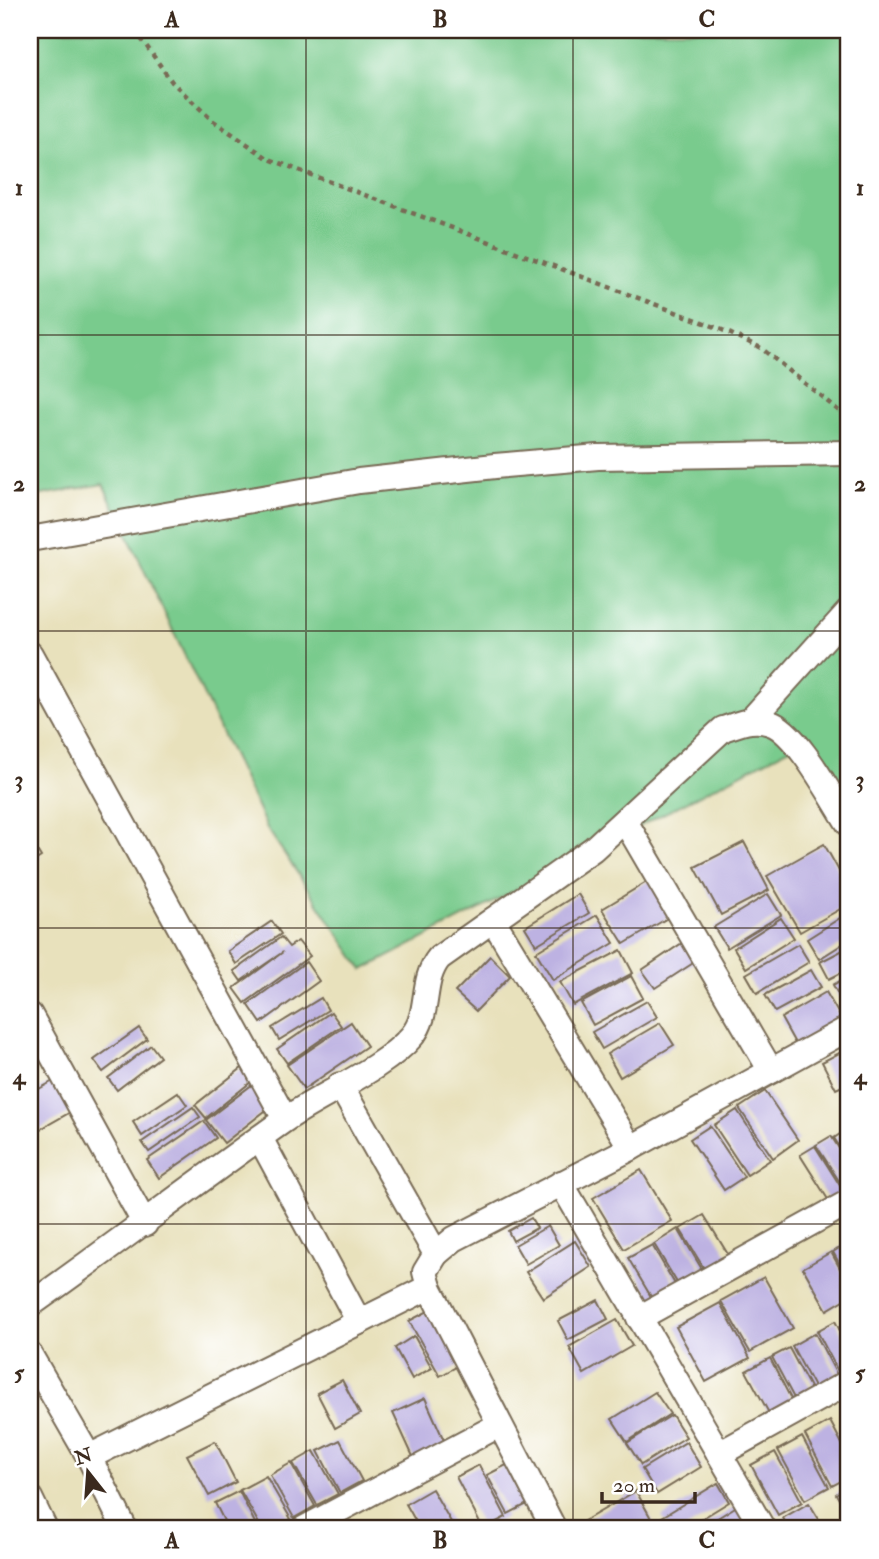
<svg xmlns="http://www.w3.org/2000/svg" width="879" height="1559" font-family="'IM FELL Double Pica',serif">
	<style>
		.green { fill: #79cb8d; stroke: #5a7a56; stroke-width: 2 }
		.building { fill: #bdb2e2 }
		.lines { fill: none; stroke-linecap: round; stroke-linejoin: round }
		.minor-casing { stroke: #786a55; stroke-width: 28 }
		.path { stroke: #786a55; stroke-width: 4.5; stroke-dasharray: 5 5; stroke-linecap: butt }
		.minor { stroke: #fff; stroke-width: 24 }
		.grid { fill: none; stroke: #3b2a1e; stroke-width: 2; stroke-opacity: 0.55 }
		.neatline { fill: none; stroke: #3b2a1e; stroke-width: 2.5 }
		.grid-label { font-size: 23px; text-anchor: middle; font-weight: bold; fill: #3b2a1e }
	</style>
	<rect width="100%" height="100%" fill="#fff"/>
	<filter id="ink" filterUnits="userSpaceOnUse"><feTurbulence type="fractalNoise" baseFrequency=".0143" numOctaves="2"/><feDisplacementMap in="SourceGraphic" scale="14" xChannelSelector="R" yChannelSelector="G"/><feConvolveMatrix kernelMatrix="1 2 1 2 8 2 1 2 1" color-interpolation-filters="sRGB"/></filter>
	<filter id="wash" filterUnits="userSpaceOnUse"><feTurbulence type="fractalNoise" baseFrequency=".00686" numOctaves="4" result="noise"/><feDisplacementMap in="SourceGraphic" scale="28" xChannelSelector="R" yChannelSelector="G"/><feGaussianBlur stdDeviation="1.57" result="paint"/><feColorMatrix in="noise" values="0 0 0 0 0 0 0 0 0 0 0 0 0 0 0 0 0 1.4 0 .05"/><feComposite in="paint" operator="in"/></filter>
	<g filter="url(#wash)">
		<rect width="100%" height="100%" fill="#e8e1bc"/>
		<polygon class="green" points="30,30 849,30 849,805 809,738 363,970 267,828 103,484 30,497"/>
		<g id="blocks">
			<g class="building">
				<polygon points="30,839 41,857 30,864"/>
				<polygon points="744,842 769,890 721,915 695,867"/>
				<polygon points="824,844 849,889 849,904 800,932 767,876"/>
				<polygon points="655,877 676,913 624,944 602,909"/>
				<polygon points="578,894 589,913 536,945 525,927"/>
				<polygon points="768,894 781,915 727,948 714,927"/>
				<polygon points="848,913 849,940 819,959 807,939"/>
				<polygon points="597,915 614,943 553,980 536,952"/>
				<polygon points="781,918 794,938 746,968 734,948"/>
				<polygon points="272,921 281,934 236,964 228,951"/>
				<polygon points="281,937 289,947 298,941 310,956 245,1003 234,988 283,952 241,981 234,971"/>
				<polygon points="691,937 704,956 655,988 642,970"/>
				<polygon points="798,944 809,962 757,993 746,974"/>
				<polygon points="849,947 849,969 829,979 820,962"/>
				<polygon points="621,950 633,973 573,1005 560,982"/>
				<polygon points="490,956 510,976 476,1011 455,992"/>
				<polygon points="306,962 319,981 261,1023 248,1004"/>
				<polygon points="811,970 821,987 775,1012 765,995"/>
				<polygon points="631,976 643,998 593,1025 581,1003"/>
				<polygon points="849,976 849,1005 845,1007 833,985"/>
				<polygon points="826,992 841,1018 796,1045 781,1018"/>
				<polygon points="321,998 328,1010 279,1040 272,1028"/>
				<polygon points="647,1001 657,1017 602,1049 592,1032"/>
				<polygon points="331,1012 341,1026 287,1063 277,1049"/>
				<polygon points="351,1022 367,1046 304,1089 287,1065"/>
				<polygon points="660,1023 674,1045 620,1077 607,1054"/>
				<polygon points="139,1028 147,1039 103,1072 94,1060"/>
				<polygon points="151,1045 160,1057 117,1090 108,1078"/>
				<polygon points="841,1052 849,1068 849,1083 836,1089 822,1062"/>
				<polygon points="242,1068 252,1081 206,1118 195,1105"/>
				<polygon points="64,1075 81,1106 30,1135 30,1094"/>
				<polygon points="257,1081 274,1104 224,1143 206,1120"/>
				<polygon points="765,1091 798,1140 773,1158 739,1108"/>
				<polygon points="178,1092 187,1105 142,1136 133,1122"/>
				<polygon points="193,1107 200,1117 149,1152 142,1142"/>
				<polygon points="737,1110 770,1160 747,1175 714,1125"/>
				<polygon points="204,1121 216,1138 159,1178 147,1160"/>
				<polygon points="710,1126 744,1177 724,1190 690,1139"/>
				<polygon points="849,1128 849,1161 834,1138"/>
				<polygon points="831,1136 849,1164 849,1188 845,1190 816,1145"/>
				<polygon points="815,1146 844,1192 829,1201 800,1155"/>
				<polygon points="641,1170 672,1221 624,1249 593,1198"/>
				<polygon points="704,1215 732,1261 708,1275 680,1229"/>
				<polygon points="531,1218 537,1228 513,1241 508,1231"/>
				<polygon points="548,1226 559,1245 526,1264 515,1245"/>
				<polygon points="678,1229 706,1276 682,1291 654,1244"/>
				<polygon points="575,1241 591,1267 543,1298 526,1272"/>
				<polygon points="849,1242 849,1281 833,1252"/>
				<polygon points="652,1245 679,1291 656,1305 628,1258"/>
				<polygon points="831,1252 849,1285 849,1297 827,1310 803,1268"/>
				<polygon points="764,1277 793,1328 750,1352 721,1301"/>
				<polygon points="598,1300 608,1319 568,1340 558,1321"/>
				<polygon points="720,1303 750,1358 706,1382 676,1327"/>
				<polygon points="432,1309 463,1363 440,1376 409,1321"/>
				<polygon points="617,1320 632,1346 584,1374 569,1347"/>
				<polygon points="835,1321 849,1348 849,1373 841,1377 817,1331"/>
				<polygon points="815,1333 839,1379 816,1391 792,1346"/>
				<polygon points="414,1336 432,1368 412,1379 395,1348"/>
				<polygon points="789,1348 813,1393 796,1402 772,1357"/>
				<polygon points="770,1358 793,1403 770,1415 746,1371"/>
				<polygon points="342,1380 360,1414 335,1428 317,1393"/>
				<polygon points="655,1392 670,1414 627,1442 612,1419"/>
				<polygon points="425,1398 447,1447 415,1461 393,1413"/>
				<polygon points="672,1415 686,1437 641,1465 627,1443"/>
				<polygon points="830,1421 849,1457 849,1477 832,1486 805,1435"/>
				<polygon points="802,1437 829,1487 805,1500 778,1450"/>
				<polygon points="340,1440 362,1481 340,1493 318,1451"/>
				<polygon points="215,1441 236,1482 209,1496 187,1455"/>
				<polygon points="686,1442 701,1467 657,1494 642,1469"/>
				<polygon points="314,1451 338,1494 317,1505 293,1463"/>
				<polygon points="775,1452 802,1502 778,1515 751,1465"/>
				<polygon points="516,1460 537,1499 508,1514 487,1475"/>
				<polygon points="291,1463 315,1506 294,1518 270,1475"/>
				<polygon points="479,1465 506,1517 483,1529 456,1477"/>
				<polygon points="266,1476 291,1519 273,1529 262,1529 240,1490"/>
				<polygon points="718,1483 729,1502 685,1529 670,1529 662,1517"/>
				<polygon points="849,1485 849,1516 836,1494"/>
				<polygon points="432,1489 455,1529 420,1529 406,1504"/>
				<polygon points="239,1491 258,1529 228,1529 215,1503"/>
				<polygon points="636,1491 653,1522 641,1529 589,1529 584,1521"/>
				<polygon points="809,1503 825,1529 789,1529 783,1518"/>
				<polygon points="740,1504 756,1529 700,1529"/>
			</g>
		</g>
	</g>
	<g filter="url(#ink)">
		<use href="#blocks" fill-opacity="0" stroke="#786a55" stroke-width="2"/>
		<g class="lines">
			<g class="minor-casing">
				<g id="minor">
					<polyline points="30,539 359,481 495,466 598,457 849,453"/>
					<polyline points="30,654 285,1119"/>
					<polyline points="751,720 849,611"/>
					<polyline points="625,821 771,1071"/>
					<polyline points="493,920 631,1148"/>
					<polyline points="30,1015 145,1224"/>
					<polyline points="340,1085 436,1254"/>
					<polyline points="260,1138 359,1322"/>
					<polyline points="561,1183 763,1529"/>
					<path d="M 30,1305 C 115,1245 198,1181 283,1121 C 320,1095 384,1069 412,1036 C 431,1014 420,981 439,958 L 593,849 L 723,729 C 739,724 753,717 770,723 C 797,731 833,800 849,824"/>
					<polyline points="639,1318 849,1202"/>
					<polyline points="30,1355 89,1457 125,1529"/>
					<polyline points="719,1454 849,1382"/>
					<polyline points="89,1457 429,1287"/>
					<polyline points="30,1498 45,1529"/>
					<polyline points="303,1529 499,1425"/>
					<polyline points="554,1529 429,1287 425,1272 436,1254 454,1239 631,1148 849,1028"/>
				</g>
			</g>
			<polyline class="path" points="135,30 172,82 212,120 269,159 718,328 761,348 849,419"/>
			<use href="#minor" class="minor"/>
		</g>
	</g>
	<path class="grid" d="M 306,30 L 306,1529M 573,30 L 573,1529M 30,335 L 849,335M 30,631 L 849,631M 30,928 L 849,928M 30,1224 L 849,1224"/>
	<rect width="879" height="1559" fill="none" stroke="#fff" stroke-width="77"/>
	<g transform="translate(88 1472) rotate(343)" stroke="#ffffff" stroke-width="5" paint-order="stroke">
	<path d="M0-5L12 26L0 18L-12 26Z" fill="#3b2a1e"/>
	<text y="-10" font-size="19" font-weight="bold" text-anchor="middle" fill="#3b2a1e">N</text>
	</g>
	<path d="M602 1492v10h93v-10" fill="none" stroke="#3b2a1e" stroke-width="3.5"/>
	<text x="613" y="1492" font-size="21" fill="#3b2a1e" stroke="#ffffff" stroke-width="5" paint-order="stroke">20 m</text>
	<rect x="38" y="38" width="802" height="1482" class="neatline"/>
	<g class="grid-label">
		<text x="172" y="27">A</text>
		<text x="440" y="27">B</text>
		<text x="707" y="27">C</text>
		<text x="19" y="195">1</text>
		<text x="860" y="195">1</text>
		<text x="19" y="491">2</text>
		<text x="860" y="491">2</text>
		<text x="19" y="787">3</text>
		<text x="860" y="787">3</text>
		<text x="19" y="1084">4</text>
		<text x="860" y="1084">4</text>
		<text x="19" y="1380">5</text>
		<text x="860" y="1380">5</text>
		<text x="172" y="1548">A</text>
		<text x="440" y="1548">B</text>
		<text x="707" y="1548">C</text>
	</g>
</svg>
